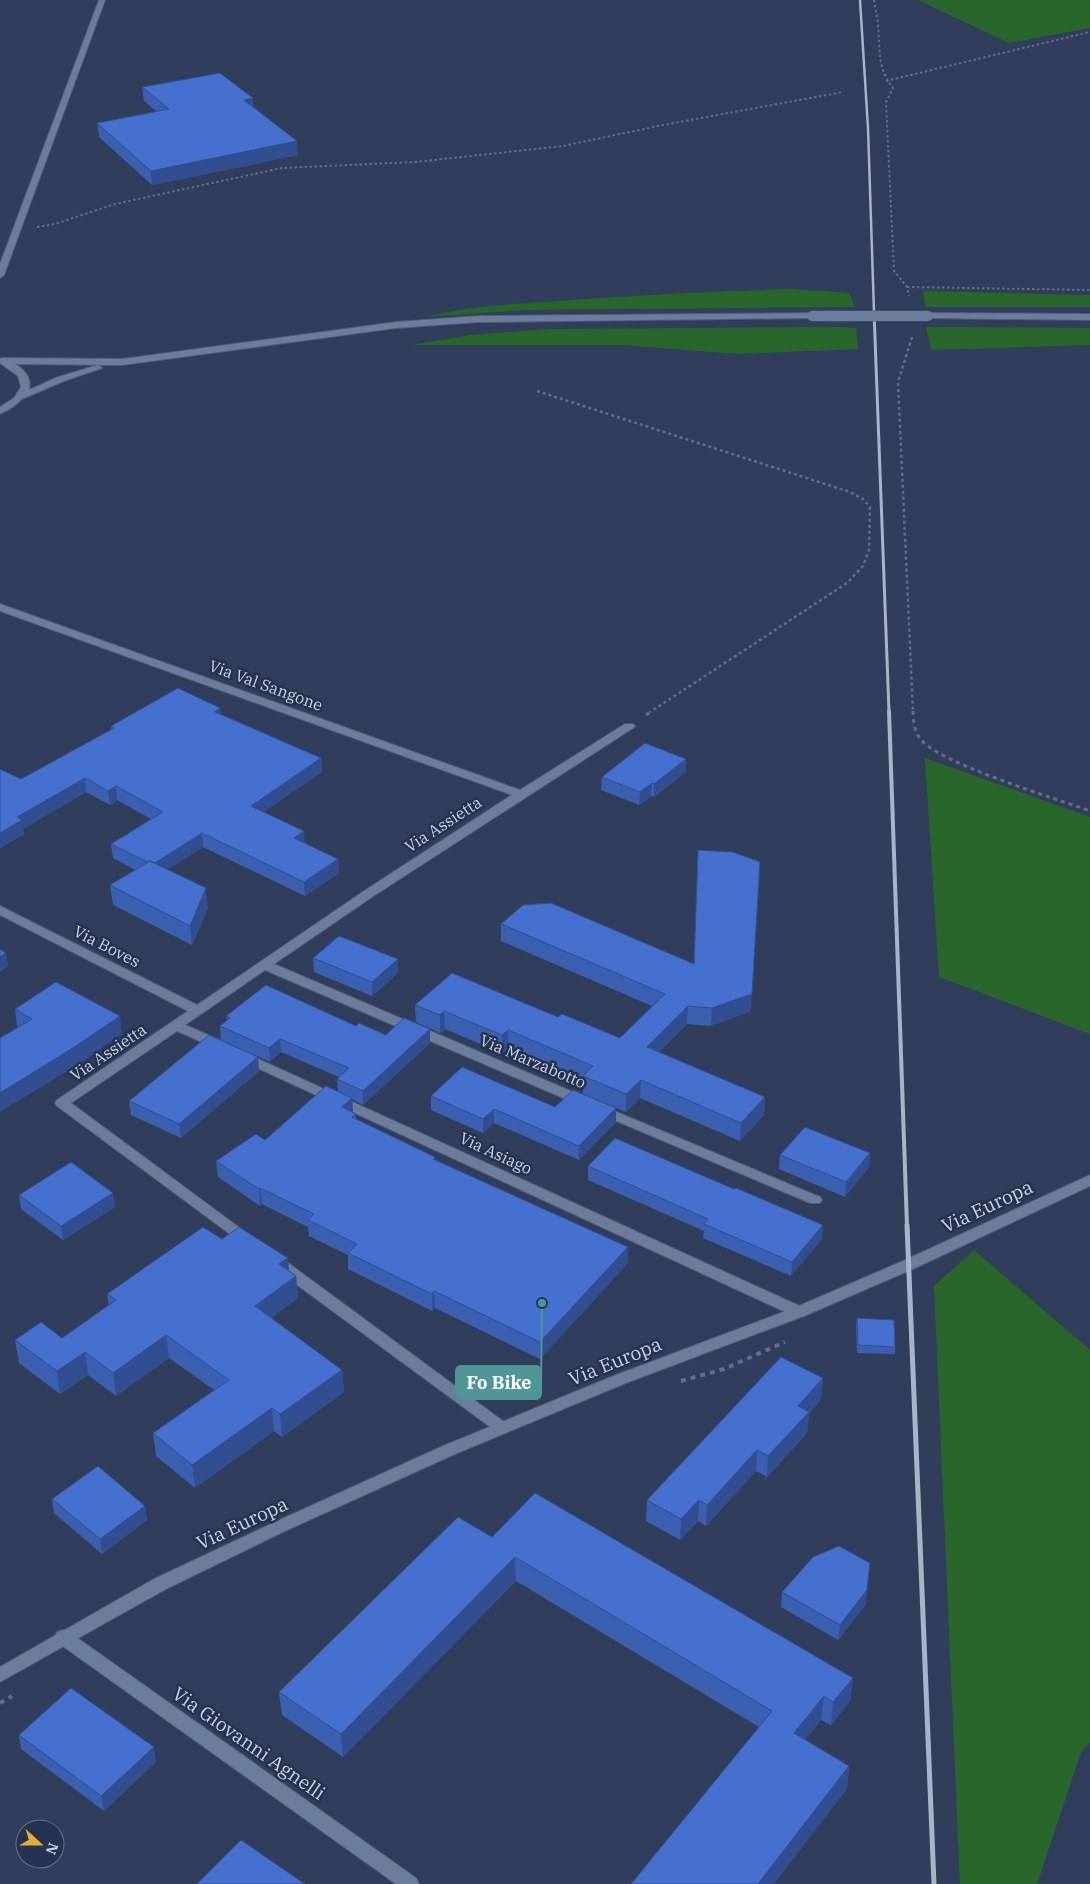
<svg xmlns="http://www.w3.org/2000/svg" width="1090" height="1884" font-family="'IBM Plex Serif',serif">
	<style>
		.green { fill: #29662b }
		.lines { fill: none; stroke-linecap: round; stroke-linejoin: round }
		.minor-casing { stroke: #505c74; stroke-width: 2 }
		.tertiary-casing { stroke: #505c74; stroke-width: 2 }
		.secondary-casing { stroke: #505c74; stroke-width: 2 }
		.path-far3 { stroke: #626e88; stroke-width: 2; stroke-dasharray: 2.5 2.5; stroke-linecap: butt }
		.path-far2 { stroke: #626e88; stroke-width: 2.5; stroke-dasharray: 3 3; stroke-linecap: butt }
		.path-far1 { stroke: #626e88; stroke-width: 3; stroke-dasharray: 4 4; stroke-linecap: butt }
		.path { stroke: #626e88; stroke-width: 4; stroke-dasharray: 5 5; stroke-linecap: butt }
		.minor { fill: #6c7c9d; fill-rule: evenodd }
		.tertiary { fill: #6c7c9d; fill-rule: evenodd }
		.secondary { fill: #6c7c9d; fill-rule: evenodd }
		.rail-far3 { stroke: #a9b4c9; stroke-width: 2.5 }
		.rail-far2 { stroke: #a9b4c9; stroke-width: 3 }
		.rail-far1 { stroke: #a9b4c9; stroke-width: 4 }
		.rail { stroke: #a9b4c9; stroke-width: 5 }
		.secondary-bridge-casing { stroke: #505c74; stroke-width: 11; stroke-linecap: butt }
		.secondary-bridge { stroke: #6c7c9d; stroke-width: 10 }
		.wall { fill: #3b60b1 }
		.shaded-wall { fill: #304e90 }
		.building { fill: #4570ce; stroke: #304e90 }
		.labels { text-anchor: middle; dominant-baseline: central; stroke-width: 5; stroke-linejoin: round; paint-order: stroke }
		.street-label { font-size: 16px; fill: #c9d2e5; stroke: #263350 }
		.near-street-label { font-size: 19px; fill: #c9d2e5; stroke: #263350 }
		.leader { fill: none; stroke: #509698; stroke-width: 2 }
		.callout-dot { fill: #509698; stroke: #263350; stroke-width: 2 }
		.callout { fill: #509698; stroke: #509698; stroke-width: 2 }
		.callout-label { font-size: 18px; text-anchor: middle; font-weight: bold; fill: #fff }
	</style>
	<rect width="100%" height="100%" fill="#303e5b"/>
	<g class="green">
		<polygon points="918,0 1090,0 1090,28 1009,43"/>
		<path d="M 790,289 L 849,293 L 855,307 L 525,310 L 426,317 C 470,306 513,304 558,301 C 635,295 712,292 790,289 Z"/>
		<polygon points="923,291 1090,295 1090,307 925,307"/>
		<polygon points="838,327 856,328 858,349 737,354 625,345 412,345 470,335 550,329"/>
		<polygon points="926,327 1090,328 1090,345 931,350"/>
		<polygon points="925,758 1090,817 1090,1034 939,977"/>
		<polygon points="974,1250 1090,1350 1090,1743 1081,1752 1037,1884 960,1884 934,1286"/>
	</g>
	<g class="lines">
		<g class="minor-casing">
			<g id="minor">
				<polygon points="0,604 520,790 625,724 633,724 635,726 633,728 372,897 274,964 587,1098 589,1101 587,1104 577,1104 265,970 185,1025 225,1042 227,1045 225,1048 215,1048 177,1031 71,1103 252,1237 254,1240 252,1243 242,1243 57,1106 55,1103 57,1100 188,1011 0,915 0,906 197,1005 364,891 512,795 0,611"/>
				<polygon points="243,1052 804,1308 806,1312 804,1316 799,1317 794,1316 238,1059 236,1056 238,1053"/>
				<polygon points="600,1105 820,1197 822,1200 820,1203 810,1203 595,1112 593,1109 595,1106"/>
				<polygon points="275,1256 280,1257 507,1424 510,1428 507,1432 502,1434 497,1432 270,1265 268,1261 270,1257"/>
				<polygon points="63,1630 69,1632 416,1878 419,1884 396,1884 57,1642 55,1637 57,1632"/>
			</g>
		</g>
		<g class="tertiary-casing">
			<g id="tertiary">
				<polygon points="99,0 105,0 4,275 0,278 0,264"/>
				<polygon points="1090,1175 1090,1186 913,1269 804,1316 626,1383 455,1454 285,1531 166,1589 0,1682 0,1667 154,1579 273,1523 443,1446 616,1375 794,1308 903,1261"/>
			</g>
		</g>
		<g class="secondary-casing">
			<g id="secondary">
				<path d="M 812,313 L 815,314 L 815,318 L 479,322 L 396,328 L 122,365 L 15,364 C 25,370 32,378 29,390 L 58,377 L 98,365 L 102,368 L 64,381 L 22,399 L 13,407 L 0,414 L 0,407 L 14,398 L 21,387 L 18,376 L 0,363 L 0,359 L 2,358 L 122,359 L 396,322 L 479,316 Z"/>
				<polygon points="928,313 1090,314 1090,320 925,318 925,314"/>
			</g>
		</g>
		<g class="path-far3">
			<path d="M 874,0 C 875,8 877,16 878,24 C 880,48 877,68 893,88 L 886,102 L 894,271 L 907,287 L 909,296"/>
			<polyline points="886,81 1090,32"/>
			<polyline points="37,227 55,224 115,204 282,168 415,162 563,146 663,125 843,92"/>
			<polyline points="907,287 1090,290"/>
		</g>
		<g class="path-far2">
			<polyline points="912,337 898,382 913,712"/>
			<polyline points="537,391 850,492 863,499 870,507 869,550 863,566 847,583 650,712"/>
		</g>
		<g class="path-far1">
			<path d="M 913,711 C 913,720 914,729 919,737 C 933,762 1058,799 1090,811"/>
			<polyline points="646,715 652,711"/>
		</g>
		<g class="path">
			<polyline points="681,1381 724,1369 785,1342"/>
			<polyline points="0,1703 12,1696"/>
		</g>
		<use href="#minor" class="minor"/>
		<use href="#tertiary" class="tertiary"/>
		<use href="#secondary" class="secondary"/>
		<polyline class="rail-far3" points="860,0 868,128 874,312"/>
		<polyline class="rail-far2" points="874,311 889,712"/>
		<polyline class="rail-far1" points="889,711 907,1226"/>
		<polyline class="rail" points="907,1225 934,1884"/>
		<g class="secondary-bridge-casing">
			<polyline id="secondary-bridge" points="812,316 928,316"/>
		</g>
		<use href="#secondary-bridge" class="secondary-bridge"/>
	</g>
	<g class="wall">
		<polygon points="142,87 253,106 298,155 152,185 99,137 97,123 157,112 144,101"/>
		<polygon points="220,708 221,714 321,758 322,772 263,812 305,843 339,873 305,896 203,847 168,869 208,908 192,945 113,905 110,885 135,870 113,858 111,844 151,819 117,800 110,805 86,792 23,829 24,834 0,848 21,779 111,730 111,726"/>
		<polygon points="686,759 686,772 654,797 651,796 639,805 601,790 602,777"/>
		<polygon points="501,924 751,1011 711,1026 687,1024 659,1052 765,1097 764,1115 740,1141 640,1098 626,1112 583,1094 583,1080 508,1048 502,1053 445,1029 440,1033 416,1022 415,1005 558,1017 620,1038 652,1006 501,941"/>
		<polygon points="313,958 398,959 398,973 372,996 314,972"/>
		<polygon points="15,1009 122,1033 79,1064 17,1026"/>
		<polygon points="226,1016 356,1026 386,1035 430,1043 363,1105 352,1099 353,1112 356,1114 356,1119 435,1157 435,1160 628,1263 540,1359 435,1308 432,1311 348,1269 348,1255 309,1236 308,1227 262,1204 260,1206 218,1177 216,1161 265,1140 338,1092 337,1079 339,1077 281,1052 270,1062 221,1040 220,1026 227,1020"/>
		<polygon points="259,1071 181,1138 131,1115 129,1101"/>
		<polygon points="431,1096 555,1107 616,1108 616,1122 579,1160 494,1123 483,1133 431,1110"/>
		<polygon points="870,1153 869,1167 845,1197 779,1169 780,1155"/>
		<polygon points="588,1166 822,1239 791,1276 703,1238 704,1231 588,1180"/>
		<polygon points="19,1195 115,1207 63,1240 21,1209"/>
		<polygon points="222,1239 288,1258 289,1271 296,1276 298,1298 271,1318 342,1370 344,1392 282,1437 274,1431 195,1488 156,1456 153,1433 214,1390 169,1358 116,1396 88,1375 60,1394 19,1363 15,1340 62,1338 109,1306 107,1294"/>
		<polygon points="857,1318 895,1347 895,1354 857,1353 856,1326"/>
		<polygon points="823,1378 821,1399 809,1414 807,1433 767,1477 756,1471 706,1526 698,1521 680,1540 646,1521 647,1500"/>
		<polygon points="52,1499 145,1506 147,1520 102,1554 54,1513"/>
		<polygon points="492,1537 853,1678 850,1701 831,1725 821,1720 805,1740 849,1766 847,1789 759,1727 516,1581 343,1757 282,1715 279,1692"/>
		<polygon points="782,1592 866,1604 838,1640 781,1607"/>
		<polygon points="19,1735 156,1762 104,1811 21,1749"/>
	</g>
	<g class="shaded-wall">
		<polygon points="253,98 254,112 244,100"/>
		<polygon points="297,141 298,155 152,185 151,171"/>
		<polygon points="220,708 221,722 215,712"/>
		<polygon points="321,758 322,772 252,820 251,806"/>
		<polygon points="686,759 686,772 654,797 654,784"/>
		<polygon points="85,778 86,792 23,829 24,834 0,848 0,833 17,817"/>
		<polygon points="652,783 651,796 639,805 640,792"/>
		<polygon points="116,786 117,800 110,805 108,791"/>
		<polygon points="304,831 305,845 294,838"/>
		<polygon points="202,833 203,847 153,879 151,865"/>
		<polygon points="338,859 339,873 305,896 304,882"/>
		<polygon points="759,879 751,1011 711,1026 712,1008"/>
		<polygon points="206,888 208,908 192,945 190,926"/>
		<polygon points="6,953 8,966 0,972 0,957"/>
		<polygon points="398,959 398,973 372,996 372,982"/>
		<polygon points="688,1006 687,1024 646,1065 647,1047"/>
		<polygon points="444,1011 445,1029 440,1033 440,1015"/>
		<polygon points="120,1016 122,1033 79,1064 0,1112 0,1093"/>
		<polygon points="430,1029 430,1043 363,1105 363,1091"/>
		<polygon points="508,1030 508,1048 502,1053 502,1035"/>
		<polygon points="280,1039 281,1052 270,1062 269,1048"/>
		<polygon points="258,1057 259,1071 181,1138 179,1124"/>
		<polygon points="641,1080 640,1098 626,1112 626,1094"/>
		<polygon points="765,1097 764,1115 740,1141 741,1123"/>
		<polygon points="352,1098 353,1114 342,1107"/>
		<polygon points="616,1108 616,1122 579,1160 579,1146"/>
		<polygon points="494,1109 494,1123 483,1133 483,1119"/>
		<polygon points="870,1153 869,1167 845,1197 846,1182"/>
		<polygon points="260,1188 262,1204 260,1206 259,1189"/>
		<polygon points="113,1193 115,1207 63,1240 61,1226"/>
		<polygon points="823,1225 822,1239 791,1276 792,1262"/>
		<polygon points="628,1247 628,1263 540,1359 540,1342"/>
		<polygon points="288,1258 289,1281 296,1276 298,1298 257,1328 255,1306 279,1264"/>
		<polygon points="434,1291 435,1308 432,1311 432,1294"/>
		<polygon points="166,1335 169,1358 116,1396 113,1373"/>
		<polygon points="85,1352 88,1375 60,1394 57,1371"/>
		<polygon points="342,1370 344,1392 282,1437 280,1414"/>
		<polygon points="823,1378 821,1399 809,1414 807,1433 767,1477 768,1456 798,1406"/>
		<polygon points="272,1408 274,1431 195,1488 192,1465"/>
		<polygon points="757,1450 756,1471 706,1526 707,1505"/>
		<polygon points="699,1500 698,1521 680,1540 681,1519"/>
		<polygon points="145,1506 147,1520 102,1554 100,1539"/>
		<polygon points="515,1557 516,1581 343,1757 341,1734"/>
		<polygon points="867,1590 866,1604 838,1640 840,1625"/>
		<polygon points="853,1678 850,1701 831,1725 833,1702"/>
		<polygon points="824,1696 821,1720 792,1756 794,1733"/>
		<polygon points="154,1747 156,1762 104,1811 101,1796"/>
		<polygon points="849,1766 847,1789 774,1884 758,1884"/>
	</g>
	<g class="building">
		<polygon points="220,73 253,98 244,100 297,141 151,171 97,123 169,109 142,87"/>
		<polygon points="178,688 220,708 215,712 321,758 251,806 304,831 294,838 338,859 304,882 202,833 155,863 150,861 147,862 111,844 163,812 116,786 108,791 85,778 17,817 22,820 0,833 0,769 21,779 114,728 111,726"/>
		<polygon points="645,743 686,759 654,784 652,783 640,792 602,777"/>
		<polygon points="698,850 733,852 760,862 752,994 712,1008 688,1006 647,1047 765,1097 741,1123 641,1080 626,1094 583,1076 593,1066 508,1030 502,1035 444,1011 440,1015 415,1005 452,973 558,1017 562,1014 620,1038 665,994 501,924 523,905 551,903 694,964"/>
		<polygon points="150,861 206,888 190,926 110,885"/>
		<polygon points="339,936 398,959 372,982 313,958"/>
		<polygon points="0,949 6,953 0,957"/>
		<polygon points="56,982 120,1016 76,1046 0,1093 0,1038 32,1019 15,1009"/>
		<polygon points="266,985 356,1026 359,1023 386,1035 404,1018 430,1029 363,1091 337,1079 349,1068 280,1039 269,1048 220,1026 230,1018 226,1016"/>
		<polygon points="209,1035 258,1057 179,1124 129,1101"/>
		<polygon points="462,1067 555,1107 573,1090 616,1108 579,1146 494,1109 483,1119 431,1096"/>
		<polygon points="326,1086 352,1098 342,1107 356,1114 352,1117 435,1157 433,1159 628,1247 540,1342 434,1291 432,1294 348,1253 357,1244 308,1220 314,1214 260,1188 259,1189 216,1161 256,1134 265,1140"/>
		<polygon points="805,1127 870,1153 846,1182 780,1155"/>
		<polygon points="615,1138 734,1189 736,1188 823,1225 792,1262 704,1224 708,1219 588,1166"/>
		<polygon points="71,1162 113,1193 61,1226 19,1195"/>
		<polygon points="203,1227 222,1239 239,1227 288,1258 279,1264 296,1276 255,1306 342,1370 280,1414 272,1408 192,1465 153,1433 229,1380 166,1335 113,1373 85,1352 57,1371 15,1340 41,1322 62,1338 116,1300 107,1294"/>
		<polygon points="857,1318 894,1320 895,1347 858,1345"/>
		<polygon points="781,1357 823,1378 798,1406 809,1412 768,1456 757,1450 707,1505 699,1500 681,1519 647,1500"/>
		<polygon points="98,1466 145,1506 100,1539 52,1499"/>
		<polygon points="535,1493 853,1678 833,1702 824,1696 794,1733 849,1766 758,1884 631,1884 772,1711 515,1557 341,1734 279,1692 458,1517 492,1537"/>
		<polygon points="839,1546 870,1563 867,1590 840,1625 782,1592 813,1557"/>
		<polygon points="71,1688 154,1747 101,1796 19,1735"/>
		<polygon points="241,1840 305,1884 197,1884"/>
	</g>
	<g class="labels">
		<g class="street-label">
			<text transform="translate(266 685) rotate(20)">Via Val Sangone</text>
			<text transform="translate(443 824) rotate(-33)">Via Assietta</text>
			<text transform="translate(107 946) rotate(27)">Via Boves</text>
			<text transform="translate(108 1052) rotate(-34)">Via Assietta</text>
			<text transform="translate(533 1061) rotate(23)">Via Marzabotto</text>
			<text transform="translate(496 1153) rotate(25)">Via Asiago</text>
		</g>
		<g class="near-street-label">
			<text transform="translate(987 1206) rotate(-25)">Via Europa</text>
			<text transform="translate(615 1361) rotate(-22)">Via Europa</text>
			<text transform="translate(242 1523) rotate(-25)">Via Europa</text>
			<text transform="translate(249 1743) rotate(35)">Via Giovanni Agnelli</text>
		</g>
	</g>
	<path class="leader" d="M542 1303L541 1383"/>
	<circle class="callout-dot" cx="542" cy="1303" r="5"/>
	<rect class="callout" x="456" y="1366" width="85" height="33" rx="5"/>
	<g class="callout-label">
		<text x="499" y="1389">Fo Bike</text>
	</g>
	<g transform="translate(40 1844) rotate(111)"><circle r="24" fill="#263350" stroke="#67738c"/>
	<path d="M0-4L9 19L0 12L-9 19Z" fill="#e3ae34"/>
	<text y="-8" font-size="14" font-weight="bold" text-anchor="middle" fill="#c9d2e5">N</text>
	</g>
</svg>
